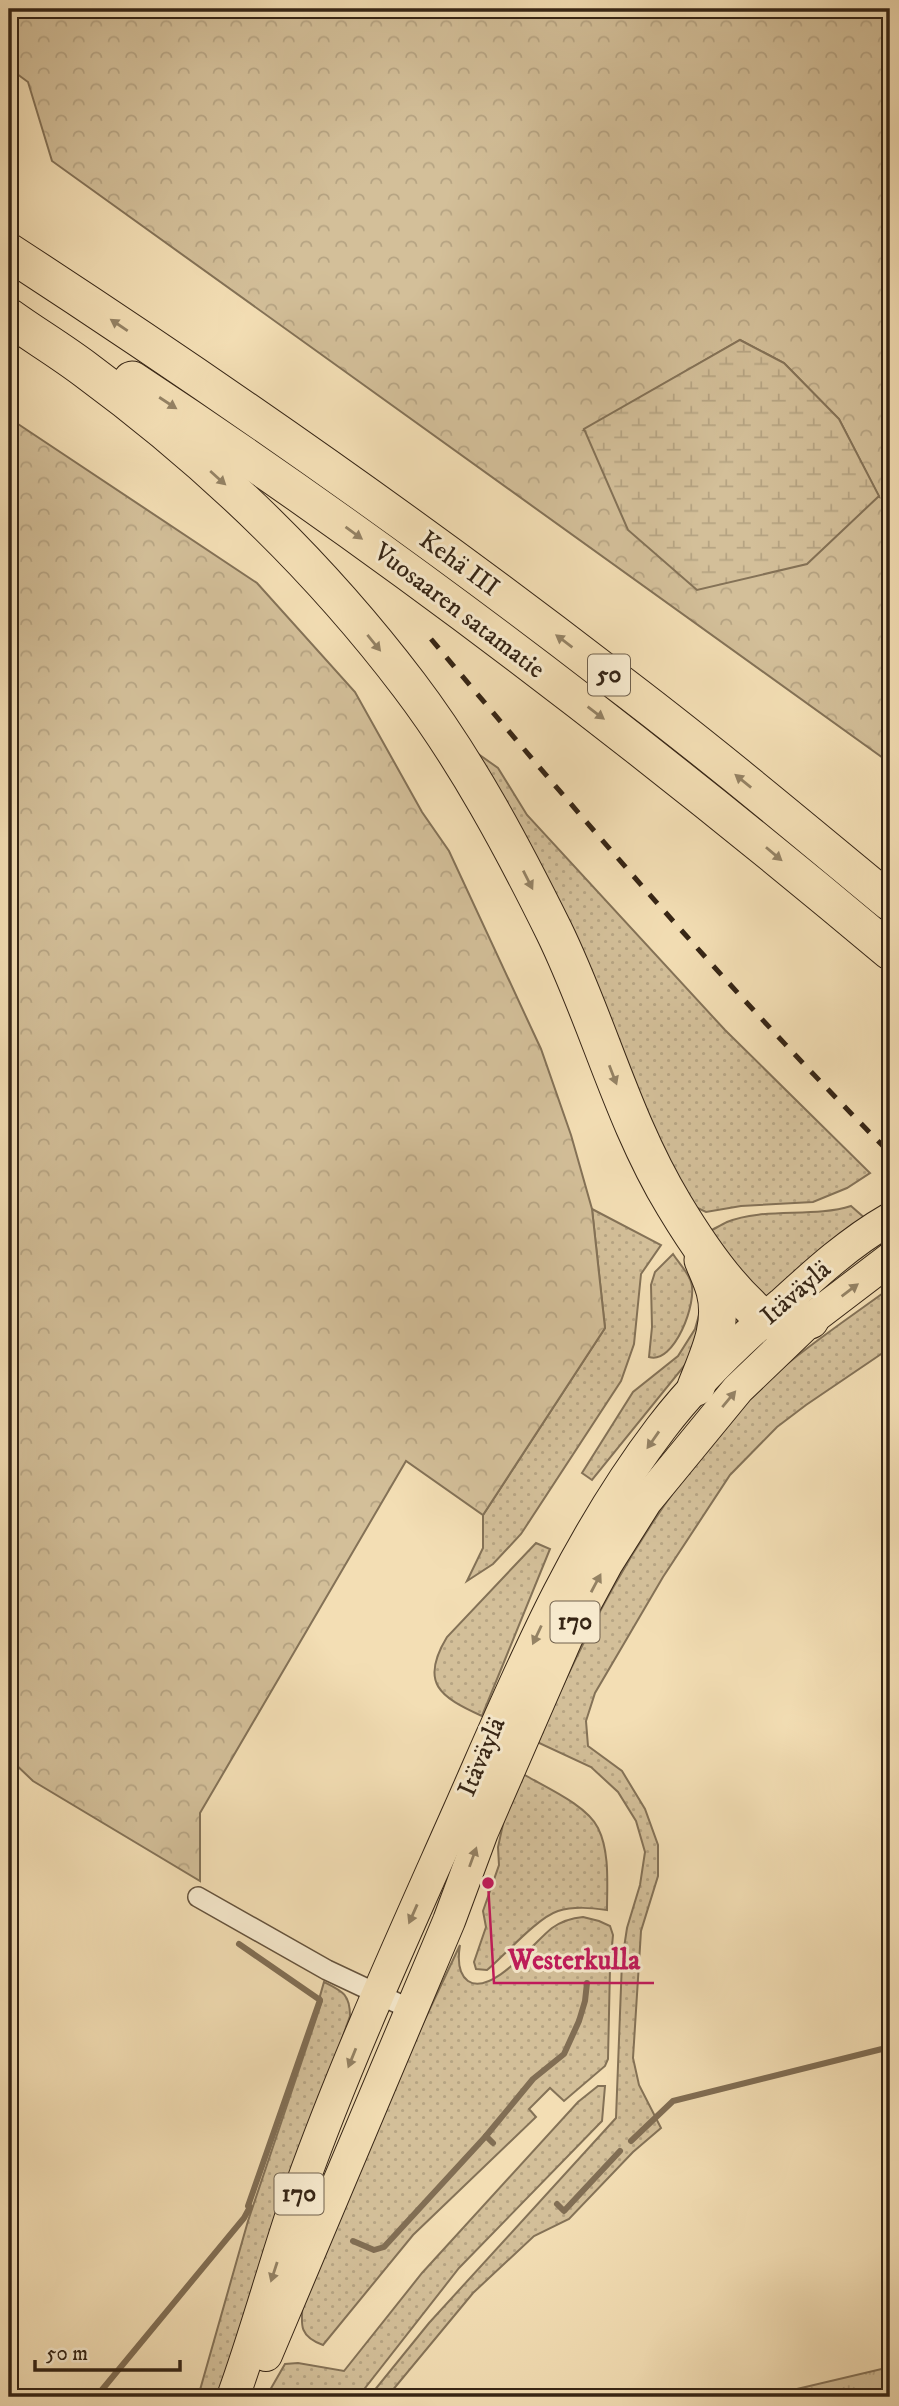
<svg xmlns="http://www.w3.org/2000/svg" width="899" height="2406" font-family="'IM FELL DW Pica',serif">
	<style>
		.grass { fill: url(#grass-dots); stroke: #847257; stroke-width: 2 }
		.forest { fill: url(#forest-crowns); stroke: #847257; stroke-width: 2; fill-rule: evenodd }
		.wetland { fill: url(#wetland-marsh); stroke: #847257; stroke-width: 2 }
		.park { fill: url(#park-tufts); stroke: #847257; stroke-width: 2 }
		.lines { fill: none; stroke-linecap: round; stroke-linejoin: round }
		.stream { stroke: #816e54; stroke-width: 6 }
		.street-casing { stroke: #65533d; stroke-width: 22 }
		.primary-casing { stroke: #362515; stroke-width: 34 }
		.highway-casing { stroke: #362515; stroke-width: 39 }
		.street { stroke: #f7eace; stroke-width: 19 }
		.primary { stroke: #f3deb4; stroke-width: 32 }
		.highway { stroke: #f3deb4; stroke-width: 37 }
		.rail { stroke: #362515; stroke-width: 5; stroke-dasharray: 12 12; stroke-linecap: butt }
		.oneway { fill: #948264 }
		.labels { text-anchor: middle; dominant-baseline: central; stroke-width: 6; stroke-linejoin: round; paint-order: stroke }
		.shield { fill: #f7eace; stroke: #70604c; stroke-width: 2 }
		.shield-label { font-size: 24px; font-weight: bold; fill: #362515 }
		.street-label { font-size: 26px; fill: #362515; stroke: #f7eace }
		.leader { fill: none; stroke: #c2185b; stroke-width: 2.5 }
		.callout-dot { fill: #c2185b; stroke: #f7eace; stroke-width: 2.5 }
		.callout-label { font-size: 28px; text-anchor: middle; font-weight: bold; fill: #c2185b; stroke: #f7eace; stroke-width: 6; stroke-linejoin: round; paint-order: stroke }
	</style>
	<defs>
		<pattern id="grass-dots" width="8" height="8" patternUnits="userSpaceOnUse" patternTransform="scale(1.75)"><rect width="8" height="8" fill="#d3bf99"/><path d="M2 2h.1M6 6h.1" fill="none" stroke="#b6a483" stroke-width="1.8" stroke-linecap="round"/></pattern>
		<pattern id="forest-crowns" width="20" height="18" patternUnits="userSpaceOnUse" patternTransform="scale(1.75)"><rect width="20" height="18" fill="#d3bf99"/><path d="M2 6a3 3 0 1 1 6 0M12 15a3 3 0 1 1 6 0" fill="none" stroke="#b6a483"/></pattern>
		<pattern id="wetland-marsh" width="20" height="14" patternUnits="userSpaceOnUse" patternTransform="scale(1.75)"><rect width="20" height="14" fill="#d3bf99"/><path d="M1 5h8M5 5V1M11 12h8M15 12V8" fill="none" stroke="#b6a483"/></pattern>
		<pattern id="park-tufts" width="24" height="20" patternUnits="userSpaceOnUse" patternTransform="scale(1.75)"><rect width="24" height="20" fill="#d3bf99"/><path d="M3 7l-1-3M5 7V3M7 7l1-3M15 17l-1-3M17 17v-4M19 17l1-3" fill="none" stroke="#b6a483"/></pattern>
	</defs>
	<rect width="100%" height="100%" fill="#f3deb4"/>
	<filter id="stains"><feTurbulence type="fractalNoise" baseFrequency=".00286" numOctaves="4"/><feColorMatrix values="0 0 0 0 .2 0 0 0 0 .09 0 0 0 0 .02 0 0 0 .5 -.17"/></filter>
	<radialGradient id="worn" r=".72"><stop offset=".6" stop-color="#630" stop-opacity="0"/><stop offset="1" stop-color="#630" stop-opacity=".3"/></radialGradient>
	<g class="grass">
		<polygon points="460,741 498,768 527,815 725,1030 870,1173 847,1188 813,1202 741,1206 706,1212 691,1205"/>
		<path d="M 851,1206 L 867,1220 L 766,1301 L 708,1232 C 714,1229 721,1225 727,1222 C 763,1207 814,1218 851,1206 Z"/>
		<polygon points="592,1209 661,1245 641,1274 634,1344 621,1381 521,1534 493,1564 467,1581 483,1548 483,1515 605,1328"/>
		<path d="M 673,1254 C 678,1262 688,1272 691,1282 C 698,1302 674,1365 649,1357 L 652,1327 L 651,1285 L 655,1272 Z"/>
		<path d="M 890,1288 L 890,1348 L 806,1405 L 777,1427 L 730,1475 L 663,1577 L 595,1693 L 586,1721 L 588,1746 L 622,1771 L 645,1809 L 658,1845 L 658,1876 L 641,1931 L 633,2058 L 639,2085 L 661,2128 L 633,2152 L 569,2219 L 534,2236 L 473,2293 L 387,2397 L 369,2397 L 429,2323 L 616,2118 L 622,1961 L 627,1928 L 640,1885 L 645,1852 L 636,1821 L 618,1792 L 591,1767 L 537,1742 C 585,1634 635,1536 710,1444 C 731,1420 751,1395 775,1374 C 811,1343 852,1316 890,1288 Z"/>
		<polygon points="705,1294 698,1340 689,1360 592,1480 582,1473 633,1392 678,1356 695,1329"/>
		<path d="M 536,1543 L 550,1549 L 482,1716 C 440,1697 419,1683 447,1637 Z"/>
		<path d="M 523,1774 C 545,1787 587,1805 598,1828 C 610,1852 607,1884 607,1910 C 591,1908 575,1906 558,1911 C 537,1918 506,1954 487,1970 L 476,1969 L 474,1962 L 486,1927 L 483,1911 L 499,1865 L 498,1847 L 505,1815 Z"/>
		<path d="M 583,1917 L 599,1921 L 610,1926 L 613,1935 L 610,1968 L 608,2059 L 605,2066 L 564,2101 L 550,2088 L 529,2109 L 536,2117 L 413,2235 L 323,2345 C 298,2336 301,2324 303,2301 L 360,2157 L 460,1945 C 458,1957 457,1973 468,1981 C 491,1997 535,1941 552,1928 C 562,1921 571,1918 583,1917 Z"/>
		<path d="M 324,1982 C 342,1991 350,1994 350,2016 L 217,2397 L 198,2397 L 248,2221 L 322,2001 L 320,1996 Z"/>
		<polygon points="598,2086 605,2086 602,2121 459,2268 358,2397 266,2397 285,2364 298,2363 344,2371 422,2273 578,2102"/>
	</g>
	<g class="forest">
		<path d="M 9,9 L 890,9 L 890,763 L 52,161 L 28,82 L 9,68 ZM 740,340 L 784,363 L 839,419 L 879,497 L 584,430 Z"/>
		<polygon points="9,418 257,583 355,692 422,812 449,851 541,1049 571,1135 592,1209 605,1328 483,1515 406,1461 200,1813 200,1881 33,1781 9,1758"/>
	</g>
	<polygon class="wetland" points="740,340 784,363 839,419 879,496 807,564 697,590 628,530 584,429"/>
	<polygon class="park" points="890,2367 890,2397 763,2397"/>
	<g class="lines">
		<g class="stream">
			<polyline points="239,1944 320,2000 248,2206"/>
			<polyline points="486,2136 533,2079 564,2054 579,2021 585,2001 587,1983"/>
			<polyline points="631,2141 673,2101 890,2047"/>
			<polyline points="557,2204 564,2211 620,2151"/>
			<polyline points="353,2241 374,2250 384,2247 486,2136 493,2143"/>
			<polyline points="96,2397 244,2218 250,2207"/>
		</g>
		<g class="street-casing">
			<polyline id="street" points="198,1897 327,1970 412,2010"/>
		</g>
		<g class="primary-casing">
			<g id="primary">
				<polyline points="266,2355 449,1921 482,1832 566,1639 607,1563 646,1501 738,1389 810,1320 890,1259"/>
				<path d="M 233,2397 C 258,2328 277,2256 301,2187 C 347,2059 404,1935 459,1811 C 519,1675 570,1548 661,1428 C 696,1382 739,1341 782,1304 C 816,1273 850,1242 890,1219"/>
			</g>
		</g>
		<g class="highway-casing">
			<g id="highway">
				<path d="M 9,252 C 213,385 414,525 607,674 C 704,747 797,825 890,902"/>
				<path d="M 9,317 C 34,335 61,351 86,370 C 207,459 318,565 409,685 C 466,760 512,846 554,931 C 598,1021 622,1119 674,1205 C 695,1240 720,1278 750,1306 C 754,1310 759,1316 765,1319 C 778,1326 797,1322 810,1320"/>
				<path d="M 132,380 C 396,554 648,748 890,951"/>
				<path d="M 696,1387 C 708,1356 724,1325 715,1291 C 712,1280 707,1270 703,1260"/>
			</g>
		</g>
		<use href="#street" class="street"/>
		<use href="#primary" class="primary"/>
		<use href="#highway" class="highway"/>
		<path class="rail" d="M 431,639 C 579,815 728,990 890,1153"/>
	</g>
	<defs><path id="oneway-solid" d="M-6-.8H1V-3.2L6.5 0L1 3.2V.8H-6Z" transform="scale(1.75)"/></defs>
	<g class="oneway">
		<use href="#oneway-solid" transform="translate(119 325) rotate(-146)"/>
		<use href="#oneway-solid" transform="translate(168 403) rotate(33)"/>
		<use href="#oneway-solid" transform="translate(218 478) rotate(42)"/>
		<use href="#oneway-solid" transform="translate(354 533) rotate(36)"/>
		<use href="#oneway-solid" transform="translate(564 641) rotate(-143)"/>
		<use href="#oneway-solid" transform="translate(374 643) rotate(51)"/>
		<use href="#oneway-solid" transform="translate(596 713) rotate(37)"/>
		<use href="#oneway-solid" transform="translate(743 781) rotate(-141)"/>
		<use href="#oneway-solid" transform="translate(774 854) rotate(40)"/>
		<use href="#oneway-solid" transform="translate(528 880) rotate(63)"/>
		<use href="#oneway-solid" transform="translate(613 1075) rotate(69)"/>
		<use href="#oneway-solid" transform="translate(850 1290) rotate(-37)"/>
		<use href="#oneway-solid" transform="translate(729 1399) rotate(-50)"/>
		<use href="#oneway-solid" transform="translate(653 1440) rotate(125)"/>
		<use href="#oneway-solid" transform="translate(596 1583) rotate(-62)"/>
		<use href="#oneway-solid" transform="translate(537 1635) rotate(115)"/>
		<use href="#oneway-solid" transform="translate(473 1857) rotate(-70)"/>
		<use href="#oneway-solid" transform="translate(413 1914) rotate(114)"/>
		<use href="#oneway-solid" transform="translate(352 2058) rotate(112)"/>
		<use href="#oneway-solid" transform="translate(274 2272) rotate(108)"/>
	</g>
	<g class="labels">
		<g class="shield">
			<rect x="588" y="654.5" width="42" height="41" rx="5"/>
			<rect x="550.5" y="1601.5" width="49" height="41" rx="5"/>
			<rect x="274.5" y="2173.5" width="49" height="41" rx="5"/>
		</g>
		<g class="shield-label">
			<text x="609" y="675">50</text>
			<text x="575" y="1622">170</text>
			<text x="299" y="2194">170</text>
		</g>
		<g class="street-label">
			<text transform="translate(459 564) rotate(36)">Kehä III</text>
			<text transform="translate(459 611) rotate(37)">Vuosaaren satamatie</text>
			<text transform="translate(796 1293) rotate(-41)">Itäväylä</text>
			<text transform="translate(482 1757) rotate(-67)">Itäväylä</text>
		</g>
	</g>
	<path class="leader" d="M488 1883L494 1983H654"/>
	<circle class="callout-dot" cx="488" cy="1883" r="7"/>
	<g class="callout-label">
		<text x="574" y="1969">Westerkulla</text>
	</g>
	<rect width="899" height="2406" fill="none" stroke="#f3deb4" stroke-width="35"/>
	<rect x="10" y="10" width="878" height="2385" fill="none" stroke="#362515" stroke-width="3.5"/>
	<rect x="18" y="18" width="864" height="2371" fill="none" stroke="#362515" stroke-width="2"/>
	<path d="M35 2360v10h145v-10" fill="none" stroke="#362515" stroke-width="3.5"/>
	<text x="46" y="2360" font-size="21" fill="#362515" stroke="#f7eace" stroke-width="5" paint-order="stroke">50 m</text>
	<rect width="100%" height="100%" filter="url(#stains)"/>
	<rect width="100%" height="100%" fill="url(#worn)"/>
</svg>
